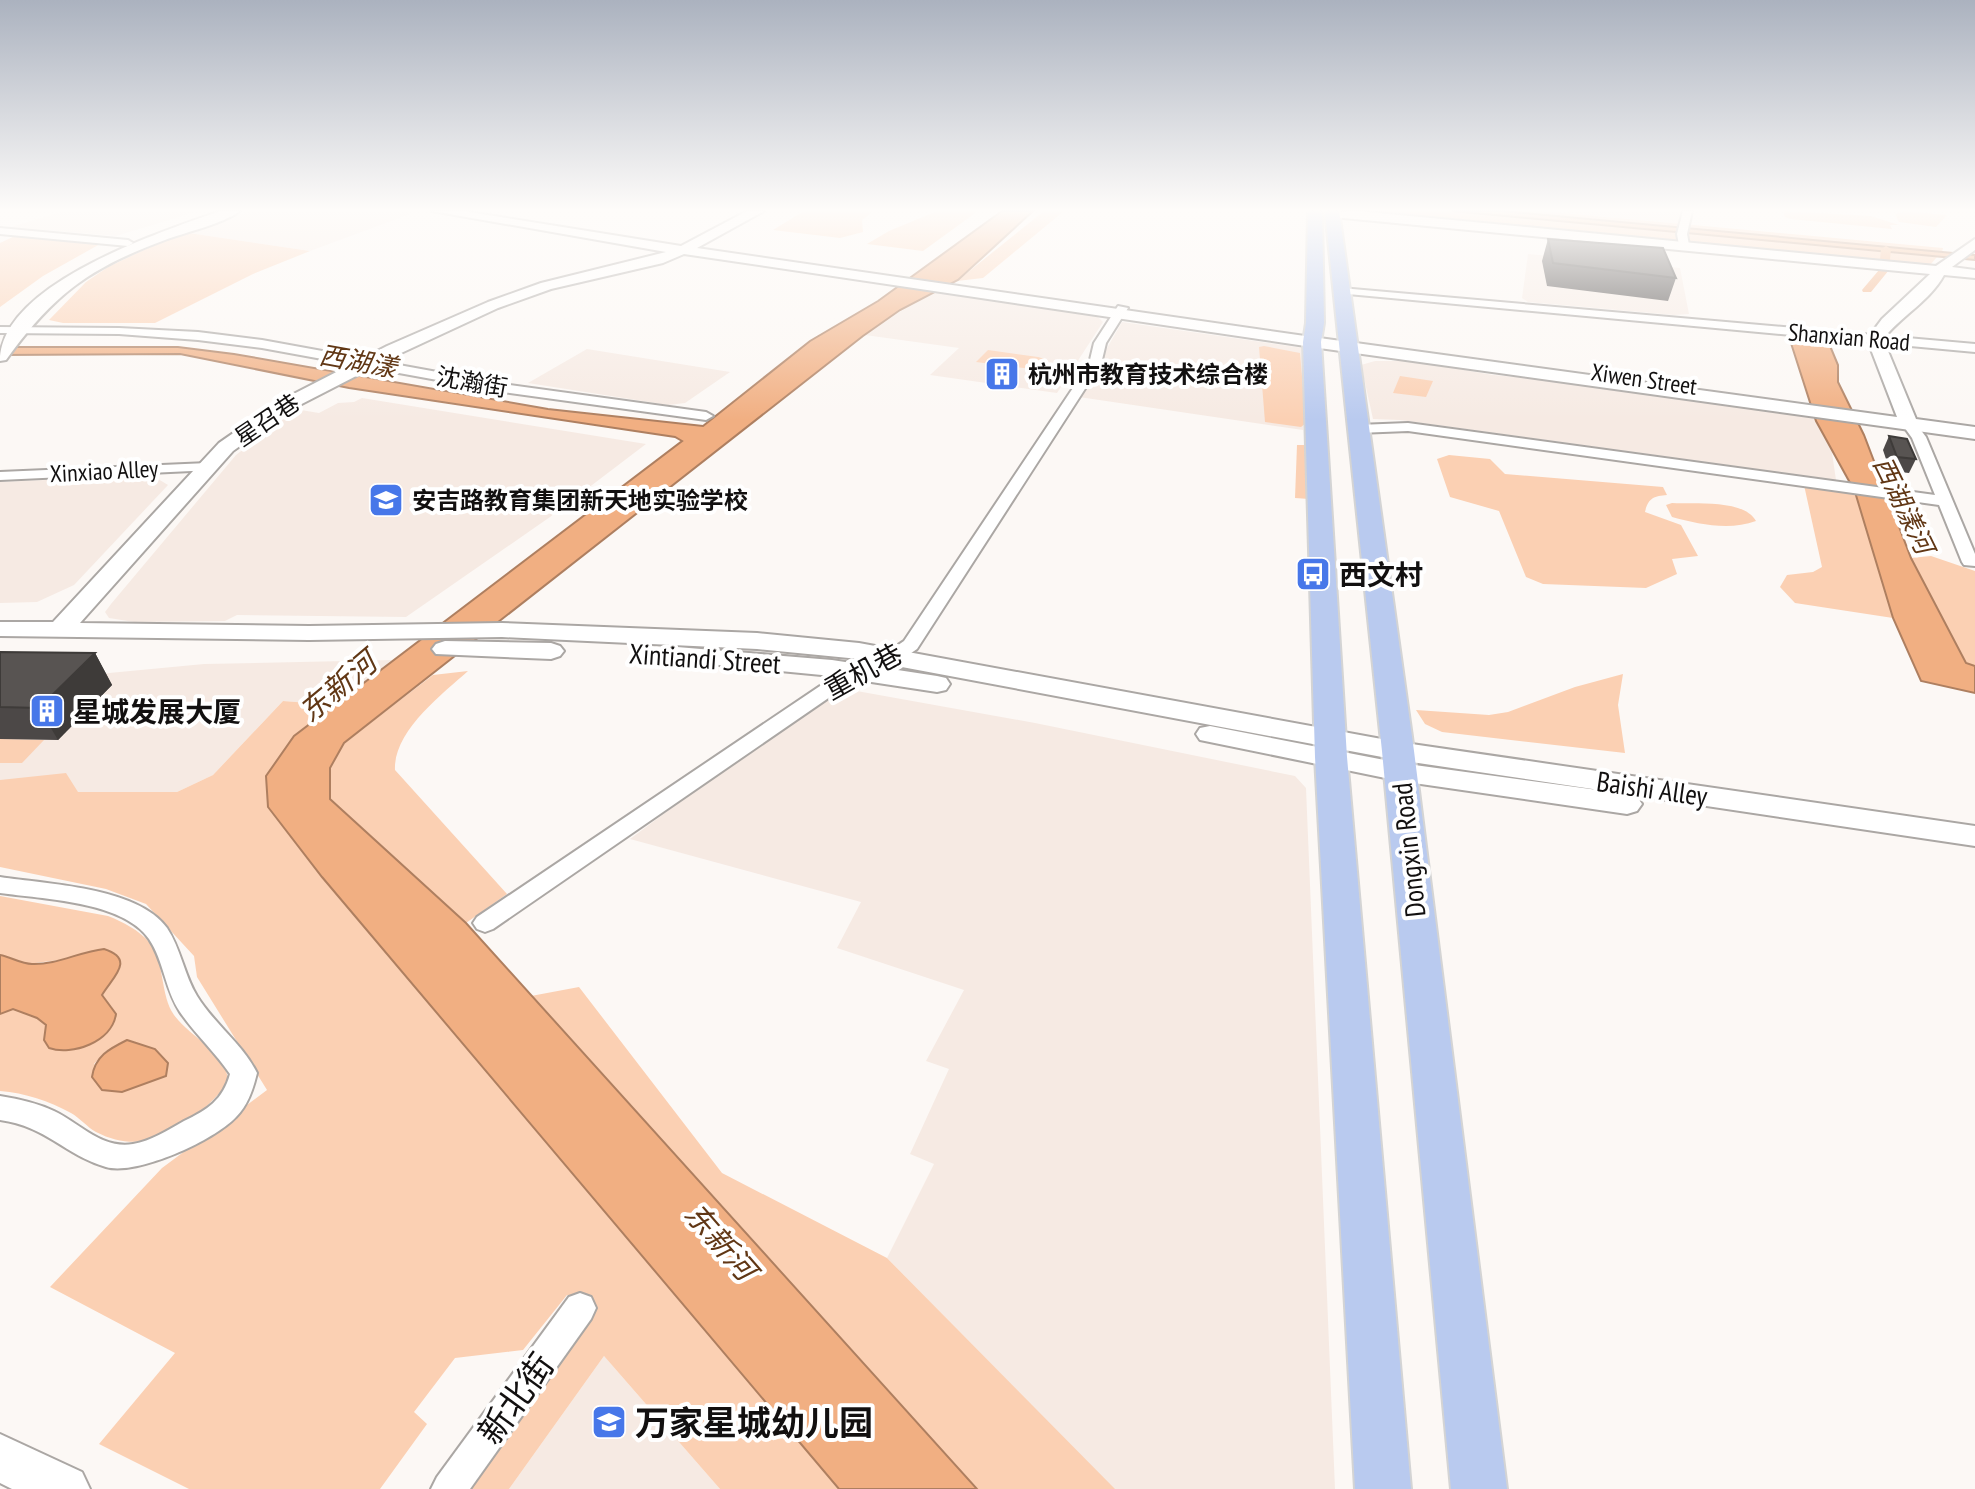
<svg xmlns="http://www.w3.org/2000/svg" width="1975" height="1489" font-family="'PT Sans Narrow','Noto Sans SC',sans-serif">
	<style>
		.built { fill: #f6eae3 }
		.green { fill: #fbd0b3; fill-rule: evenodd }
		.water { fill: #f1af82; stroke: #ae7f60; stroke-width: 2 }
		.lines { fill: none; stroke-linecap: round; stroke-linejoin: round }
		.canal { fill: #f1af82; fill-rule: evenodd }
		.street-casing { stroke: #aba7a4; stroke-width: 4 }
		.secondary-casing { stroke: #aba7a4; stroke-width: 4 }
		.primary-casing { stroke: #d4d4d4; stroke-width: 4 }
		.street { fill: #fff; fill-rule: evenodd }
		.secondary { fill: #fff; fill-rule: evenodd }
		.primary { fill: #b9caef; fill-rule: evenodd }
		.wall { fill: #4c4847 }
		.shaded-wall { fill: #3e3b39 }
		.building { fill: #585452; stroke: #3e3b39; stroke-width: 2 }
		.labels { text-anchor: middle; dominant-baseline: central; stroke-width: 8; stroke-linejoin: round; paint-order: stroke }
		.far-street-label { font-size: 24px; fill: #121010; stroke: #fff }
		.far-poi-label { font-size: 24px; font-weight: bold; fill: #121010; stroke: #fff; text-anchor: start }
		.far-water-label { font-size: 26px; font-style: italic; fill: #613715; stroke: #fff }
		.poi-label { font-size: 28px; font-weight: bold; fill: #121010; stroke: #fff; text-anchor: start }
		.street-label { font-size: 28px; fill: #121010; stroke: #fff }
		.water-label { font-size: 30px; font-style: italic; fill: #613715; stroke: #fff }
		.near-street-label { font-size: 34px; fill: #121010; stroke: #fff }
		.near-poi-label { font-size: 34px; font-weight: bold; fill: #121010; stroke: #fff; text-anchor: start }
	</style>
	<rect width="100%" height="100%" fill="#fcf8f5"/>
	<g class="built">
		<polygon points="64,211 198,211 116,236 11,227"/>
		<polygon points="250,211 406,211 413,213 310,251 182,232"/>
		<polygon points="1546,211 1685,211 1683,224"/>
		<polygon points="1528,254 1680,268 1689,314 1674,315 1528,302 1522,298"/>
		<polygon points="938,292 1097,316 1103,322 1057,393 930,375 959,348 865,335 900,310"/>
		<polygon points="1122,322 1303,348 1303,430 1079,397"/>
		<polygon points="587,349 730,372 685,403 668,405 528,383"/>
		<polygon points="1375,361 1413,361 1493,375 1568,382 1827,419 1836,480 1400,420 1373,419 1361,365"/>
		<polygon points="362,398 646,444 550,517 406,617 237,615 225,621 134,622 109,618 105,612 111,604 236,455 295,409 319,413 338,403 354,402"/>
		<polygon points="115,477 158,479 168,485 74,585 37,602 0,603 0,482"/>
		<polygon points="392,660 334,705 283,701 213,775 177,792 0,795 0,678 67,677 204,664"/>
		<polygon points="840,688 1035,723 1295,776 1306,788 1335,1489 1114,1489 887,1258 934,1164 910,1154 949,1069 926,1061 964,990 837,948 861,902 630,839 830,690"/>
		<polygon points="604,1356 720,1489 509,1489"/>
	</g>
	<g class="green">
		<polygon points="804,211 874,211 862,220 863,232 840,238 773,230"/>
		<polygon points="937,211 978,211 923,251 867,244 889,231"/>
		<polygon points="1044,211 1064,211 983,278 957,281"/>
		<polygon points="1375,211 1452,211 1937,257 1930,265"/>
		<polygon points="1503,211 1541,211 1943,248 1942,252"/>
		<polygon points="1783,211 1871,216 1899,225 1890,225 1892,229 1791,219 1785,217"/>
		<polygon points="1903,211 1947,215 1936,227 1899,222 1895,214"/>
		<polygon points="182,232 310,251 253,274 155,323 63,323 49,320 86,282 108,267"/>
		<polygon points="17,235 98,243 100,244 43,276 0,307 0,243"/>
		<polygon points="1264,346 1300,353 1306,423 1301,427 1265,422 1259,347"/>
		<polygon points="988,350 1038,357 1045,359 1039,370 976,362"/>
		<polygon points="1400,376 1433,381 1426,397 1393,393"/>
		<polygon points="1297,445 1307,445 1309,499 1295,498"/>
		<path d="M 1449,455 L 1490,459 L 1505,474 L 1663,487 L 1667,495 C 1654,496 1648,498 1645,512 L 1681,525 L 1698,556 L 1672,559 L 1677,574 L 1646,588 L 1543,584 L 1526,577 L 1499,511 L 1450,497 L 1437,459 Z"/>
		<polygon points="1804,485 1855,492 1893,618 1795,603 1780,587 1787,575 1813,572 1822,567"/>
		<path d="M 1672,503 C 1695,504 1744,499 1756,521 C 1729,531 1698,524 1672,517 L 1666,505 Z"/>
		<polygon points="1931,556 1975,571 1975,666 1966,663 1911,558"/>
		<path d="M 468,671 C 441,695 393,732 395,770 L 507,894 L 466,923 L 329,799 L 330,768 L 344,743 L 433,675 Z"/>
		<polygon points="1623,674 1618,705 1625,753 1442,732 1425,724 1416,710 1489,715 1508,712 1575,687"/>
		<polygon points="283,701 334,705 294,736 266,776 322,877 839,1489 720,1489 604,1356 509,1489 468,1489 597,1310 567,1295 523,1350 455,1358 414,1412 427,1424 380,1489 189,1489 99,1444 175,1353 50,1287 162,1168 267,1090 197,977 194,956 146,904 106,889 0,867 0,780 66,773 78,792 177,792 213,775"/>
		<polygon points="0,739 44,740 22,763 0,763"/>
		<path d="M 0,896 L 108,916 C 123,922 139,930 150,943 C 165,962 160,995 174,1015 C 192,1039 224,1050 229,1082 C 195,1123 150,1160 96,1132 C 87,1127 80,1118 71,1113 C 49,1101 25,1093 0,1091 L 0,1014 L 13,1009 L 37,1018 L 46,1025 L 45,1032 L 112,1007 L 104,1002 L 102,994 C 111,981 126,968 115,953 L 27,964 L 0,955 ZM 127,1040 L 142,1083 L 122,1092 L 94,1064 L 106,1051 Z"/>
		<polygon points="579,987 722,1173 887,1258 1115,1489 977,1489 531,996"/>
	</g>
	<g class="water">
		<polygon points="1002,211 1033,211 958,280 900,310 863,336 344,743 330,768 330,799 466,923 977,1489 839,1489 322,877 268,807 266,776 294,736 682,441 675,437 349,388 180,354 0,355 0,347 178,347 234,354 548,409 703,426 810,341 878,301"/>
		<polygon points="1452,211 1503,211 1975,255 1975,260"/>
		<polygon points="1789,337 1828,341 1838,365 1838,382 1864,435 1911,558 1966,663 1975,666 1975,693 1921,681 1893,618 1855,492 1816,421"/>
		<path d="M 104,949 C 136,959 113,977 102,995 L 116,1014 C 112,1042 72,1056 49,1048 L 44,1040 L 46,1025 L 37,1018 L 13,1009 L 0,1014 L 0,955 C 11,957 21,964 32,964 C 56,965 79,952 104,949 Z"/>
		<path d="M 127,1040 L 155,1049 L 168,1063 L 166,1076 L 122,1092 L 102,1090 L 92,1077 C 95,1056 109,1049 127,1040 Z"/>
	</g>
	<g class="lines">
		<polygon class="canal" points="1886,246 1891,249 1889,270 1871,292 1863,292 1862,290 1879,270 1881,249"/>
		<g class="street-casing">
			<g id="street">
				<polygon points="1683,211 1692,211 1687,234 1689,245 1684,248 1679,245 1677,234"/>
				<polygon points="0,228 128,240 133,243 128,246 0,234"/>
				<polygon points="1341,288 1975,344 1975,352 1337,293 1336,291"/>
				<polygon points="1118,306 1128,308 1106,343 1101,364 917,649 882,673 843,688 493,929 485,932 477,929 473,923 477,917 829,680 869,665 904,641 1089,364 1094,343"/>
				<polygon points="0,327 119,328 198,332 262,340 503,384 706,412 713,416 706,420 503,392 262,348 198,340 119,334 0,333"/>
				<polygon points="1909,420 1914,421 1926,437 1975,554 1975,566 1964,565 1962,562 1939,505 1408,431 1358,433 1351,429 1358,425 1408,423 1935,495 1912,438 1902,424"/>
				<polygon points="208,463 215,467 213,470 0,480 0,472"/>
				<path d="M 0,877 C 46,884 138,887 167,928 C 181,949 184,975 197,996 C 214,1024 242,1043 257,1073 C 253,1089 248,1105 236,1117 C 215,1140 137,1176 106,1167 C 65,1155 46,1126 0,1120 L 0,1096 C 19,1099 37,1103 54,1111 C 81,1124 101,1149 133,1144 C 151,1141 168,1130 184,1121 C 207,1110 223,1100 230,1074 C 215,1052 195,1034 180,1012 C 165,990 164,961 149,939 C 123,901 42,899 0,893 Z"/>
				<polygon points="580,1293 591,1297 596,1308 591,1319 470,1489 431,1489 437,1477 569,1297"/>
			</g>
		</g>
		<g class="secondary-casing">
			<g id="secondary">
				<path d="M 220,211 L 240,211 C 220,225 189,231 165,240 C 89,268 54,294 6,360 L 0,361 C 0,284 161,232 220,211 Z"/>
				<path d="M 432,211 L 463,211 L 681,246 L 747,211 L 764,211 L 697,248 L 1312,337 L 1897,417 L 1867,339 L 1882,319 L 1930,274 L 1333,217 L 1327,213 L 1357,211 L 1936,266 L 1975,239 L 1975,250 L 1952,267 L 1975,270 L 1975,278 L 1944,275 C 1930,301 1901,316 1883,339 L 1916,419 L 1975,427 L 1975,439 L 1312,347 L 684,254 L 663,263 L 551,289 L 498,308 L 399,354 L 290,410 L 233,451 L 80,623 L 309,626 L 502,623 L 757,633 L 859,643 L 1398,742 L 1975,826 L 1975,846 L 1398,760 L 859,659 L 757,649 L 502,637 L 309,640 L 0,636 L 0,622 L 53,622 L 219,443 L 278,402 L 387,346 L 488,302 L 541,283 L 666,252 Z"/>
				<polygon points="445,641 551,643 560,646 564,651 560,656 551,659 436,654 432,649 436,644"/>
				<polygon points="677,647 832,660 937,676 946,678 950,684 946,690 937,692 832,676 668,660 664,655 668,650"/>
				<polygon points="1210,726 1400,763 1627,794 1637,797 1642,804 1637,811 1627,814 1400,781 1200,740 1196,734 1200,728"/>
				<polygon points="0,1434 82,1472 90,1489 12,1489 0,1483"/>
			</g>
		</g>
		<g class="primary-casing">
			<g id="primary">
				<polygon points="1308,211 1322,211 1324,323 1321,342 1347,757 1411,1489 1355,1489 1315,757 1303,342 1306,323"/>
				<polygon points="1325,211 1339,211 1414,751 1507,1489 1451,1489 1382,751"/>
			</g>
		</g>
		<use href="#street" class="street"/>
		<use href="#secondary" class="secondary"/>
		<use href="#primary" class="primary"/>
	</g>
	<g class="wall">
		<polygon points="1548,239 1676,278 1668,301 1547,286 1542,261"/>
		<polygon points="1889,436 1916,459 1909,473 1890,471 1883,450"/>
		<polygon points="0,652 95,653 112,685 58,740 0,739"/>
	</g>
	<polygon class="shaded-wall" points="95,653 112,685 58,740 39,708"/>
	<g class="building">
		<polygon points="1548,239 1663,248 1676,278 1553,263"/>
		<polygon points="1889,436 1907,439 1916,459 1897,457"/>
		<polygon points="0,652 95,653 39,708 0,707"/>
	</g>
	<linearGradient id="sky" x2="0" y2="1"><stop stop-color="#abb2bf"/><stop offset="0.5" stop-color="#fefcfa"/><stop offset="1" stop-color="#fefcfa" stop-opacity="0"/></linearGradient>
	<rect width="1975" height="420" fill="url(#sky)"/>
	<defs>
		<g id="building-square" transform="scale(1.8)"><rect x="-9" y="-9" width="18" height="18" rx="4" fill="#4777e9" stroke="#fff"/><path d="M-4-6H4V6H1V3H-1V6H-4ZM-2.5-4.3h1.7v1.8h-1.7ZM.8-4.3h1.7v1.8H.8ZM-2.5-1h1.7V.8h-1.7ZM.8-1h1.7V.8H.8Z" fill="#fff"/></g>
		<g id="school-square" transform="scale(1.8)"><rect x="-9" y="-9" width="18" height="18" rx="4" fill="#4777e9" stroke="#fff"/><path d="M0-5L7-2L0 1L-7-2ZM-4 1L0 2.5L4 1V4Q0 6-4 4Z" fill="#fff"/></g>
		<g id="bus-square" transform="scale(1.8)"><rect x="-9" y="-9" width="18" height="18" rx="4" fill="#4777e9" stroke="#fff"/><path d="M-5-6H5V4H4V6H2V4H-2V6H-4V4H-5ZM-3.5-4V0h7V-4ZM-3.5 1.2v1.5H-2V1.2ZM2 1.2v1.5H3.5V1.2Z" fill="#fff"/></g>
	</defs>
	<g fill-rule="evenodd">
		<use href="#building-square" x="1002" y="374"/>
		<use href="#school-square" x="386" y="500"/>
		<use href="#bus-square" x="1313" y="574"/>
		<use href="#building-square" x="47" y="711"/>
		<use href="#school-square" x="609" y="1422"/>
	</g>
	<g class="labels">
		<g class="far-street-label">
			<text transform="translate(1849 337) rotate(5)">Shanxian Road</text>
			<text transform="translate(1644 379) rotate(8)">Xiwen Street</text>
			<text transform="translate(472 382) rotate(10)">沈瀚街</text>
			<text transform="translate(267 420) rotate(-34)">星召巷</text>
			<text transform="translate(104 471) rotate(-3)">Xinxiao Alley</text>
		</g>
		<g class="far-poi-label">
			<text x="1028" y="374">杭州市教育技术综合楼</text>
			<text x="412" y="500">安吉路教育集团新天地实验学校</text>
		</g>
		<g class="far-water-label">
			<text transform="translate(358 361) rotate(10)">西湖漾</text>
			<text transform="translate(1904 505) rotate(64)">西湖漾河</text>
		</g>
		<g class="poi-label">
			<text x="1339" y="574">西文村</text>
			<text x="73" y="711">星城发展大厦</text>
		</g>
		<g class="street-label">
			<text transform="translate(705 658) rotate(4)">Xintiandi Street</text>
			<text transform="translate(863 671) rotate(-29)">重机巷</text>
			<text transform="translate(1652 788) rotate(8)">Baishi Alley</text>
			<text transform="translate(1408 850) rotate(-96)">Dongxin Road</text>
		</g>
		<g class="water-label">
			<text transform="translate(337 686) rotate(-40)">东新河</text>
			<text transform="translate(721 1241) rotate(49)">东新河</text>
		</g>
		<g class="near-street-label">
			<text transform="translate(515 1398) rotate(-54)">新北街</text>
		</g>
		<g class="near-poi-label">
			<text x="635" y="1422">万家星城幼儿园</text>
		</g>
	</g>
</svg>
